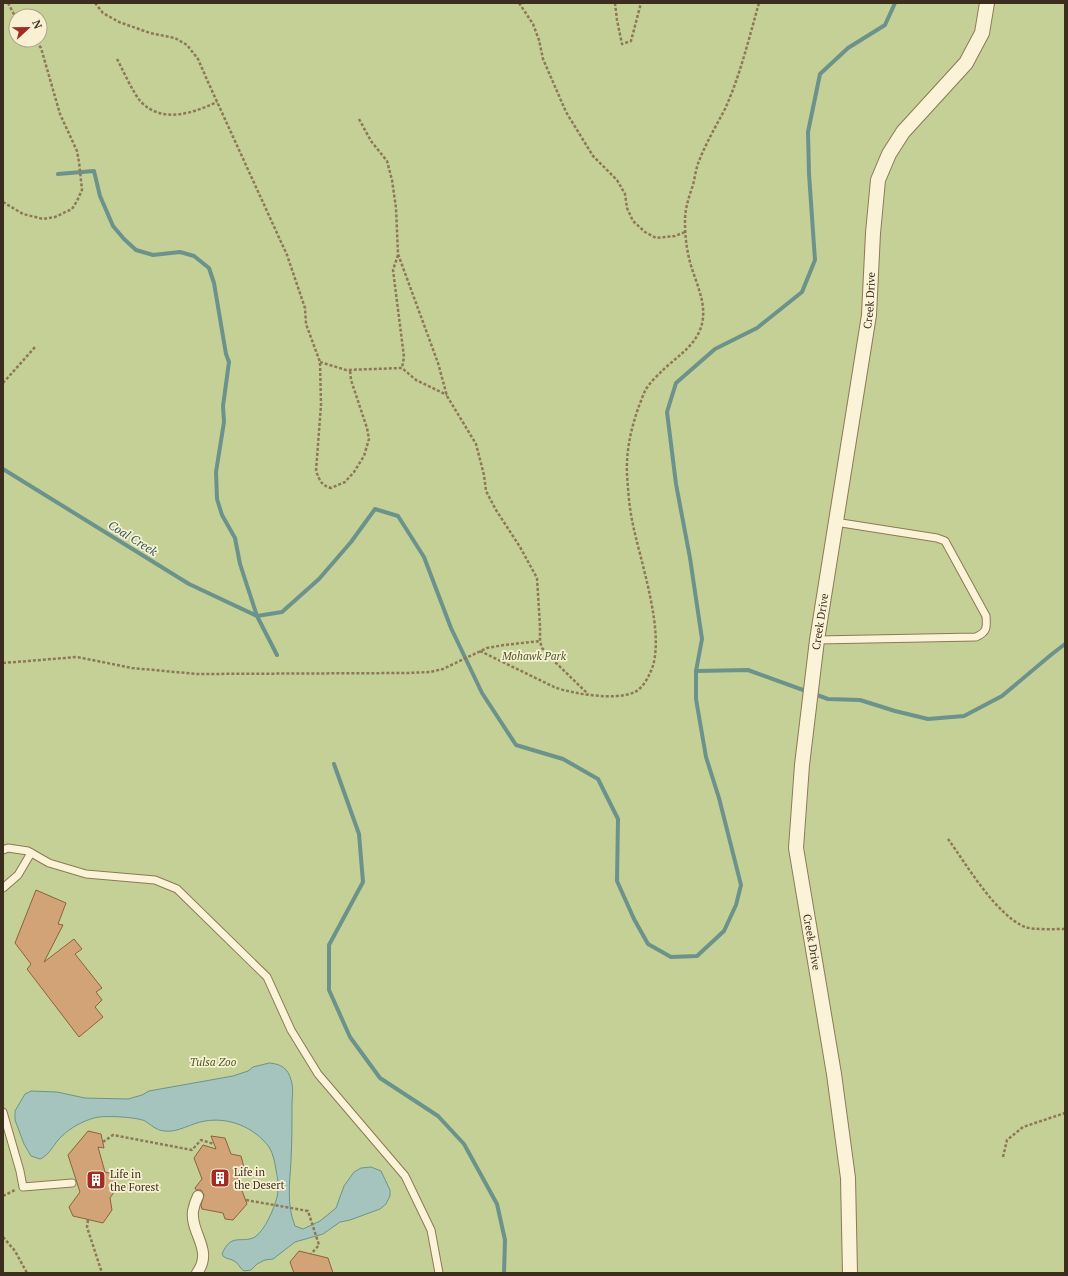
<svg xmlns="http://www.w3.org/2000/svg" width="1068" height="1276" font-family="'PT Serif',serif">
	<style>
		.green { fill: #c5d096; fill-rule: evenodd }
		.water { fill: #a5c4bd; stroke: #6b938c }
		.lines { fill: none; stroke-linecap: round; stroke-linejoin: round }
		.stream { stroke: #6b938c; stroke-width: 4 }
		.building { fill: #d2a376; stroke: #8e623c }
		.service-casing { stroke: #8d7858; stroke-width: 9 }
		.pedestrian-casing { stroke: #8d7858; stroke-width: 12 }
		.minor-casing { stroke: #8d7858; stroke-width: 16 }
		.path { stroke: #8d7858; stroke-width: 2.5; stroke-dasharray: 3 2; stroke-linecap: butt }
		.service { stroke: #fbf3d7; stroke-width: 7 }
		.pedestrian { stroke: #fbf3d7; stroke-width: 10 }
		.minor { stroke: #fbf3d7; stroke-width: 14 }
		.labels { text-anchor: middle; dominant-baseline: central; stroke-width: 3.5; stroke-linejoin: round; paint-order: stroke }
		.street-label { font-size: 11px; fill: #3c2e1d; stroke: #f8f0d3 }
		.park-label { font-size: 11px; font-style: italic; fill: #485a22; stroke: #f8f0d3 }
		.poi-label { font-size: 11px; fill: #3c2e1d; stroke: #f8f0d3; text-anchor: start }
		.water-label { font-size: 12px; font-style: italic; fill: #2c5c5d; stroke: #f8f0d3 }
	</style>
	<rect width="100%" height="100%" fill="#f1e7c3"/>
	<path class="green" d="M 3,3 L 1065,3 L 1065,1273 L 3,1273 ZM 16,16 L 40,16 L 40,40 L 16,40 Z"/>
	<path class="water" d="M 269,1063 C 281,1064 288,1068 291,1080 C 294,1089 292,1096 292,1104 C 292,1123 292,1141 291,1160 C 290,1182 286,1204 295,1226 L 303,1229 L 320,1221 L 336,1208 L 344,1186 L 354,1172 L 361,1168 L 371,1167 L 381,1171 L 390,1190 L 390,1196 L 386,1204 L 380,1209 L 350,1220 L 340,1222 L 323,1234 L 295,1242 L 273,1259 L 265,1260 L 257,1264 L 251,1270 L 244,1271 C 239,1268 239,1263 234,1261 C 232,1259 227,1259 224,1257 L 222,1254 C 231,1232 242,1244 255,1237 C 265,1230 274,1209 277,1197 C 279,1188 278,1179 276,1170 C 275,1163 273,1153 269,1147 C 254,1127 229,1117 205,1121 C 191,1123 178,1133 164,1131 C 156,1130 151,1125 145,1121 C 137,1117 103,1115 94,1118 C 83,1121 70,1128 62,1136 C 54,1143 50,1155 40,1159 L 31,1156 L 24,1144 L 15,1120 L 15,1111 L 25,1094 L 31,1091 L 57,1092 L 85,1098 L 128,1099 L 142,1095 L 149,1091 L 233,1076 L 248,1071 L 253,1067 Z"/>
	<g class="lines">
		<g class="stream">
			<polyline points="58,174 94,171 100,196 113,226 124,239 136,250 153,255 180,252 194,256 209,268 214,283 226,354 229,362 223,406 224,422 216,472 217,499 222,515 235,538 240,564 257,616 277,655"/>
			<polyline points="3,469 189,584 257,616"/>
			<polyline points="257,616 282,612 319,579 351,542 375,509 398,516 424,557 451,628 482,693 516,745 563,759 598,779 618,819 617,881 634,919 648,944 671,957 697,956 724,931 736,905 741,885 719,798 706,757 696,699 696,671 702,639 690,558 676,484 667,412 676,383 715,349 757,328 802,292 815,260 809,174 808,132 820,74 848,48 885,25 895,3"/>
			<polyline points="696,671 748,670 828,699 860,700 895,711 928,719 964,716 1002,696 1052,654 1065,644"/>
			<polyline points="334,764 359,834 363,882 329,945 329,990 350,1037 380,1078 438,1116 464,1144 497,1204 505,1240 504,1273"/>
		</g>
	</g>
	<g class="building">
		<polygon points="36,890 66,903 58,924 63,925 44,962 74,939 82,949 75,954 102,988 96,992 102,1000 95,1007 103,1017 79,1037 27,969 31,964 15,943"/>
		<polygon points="88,1131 101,1134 104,1148 98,1147 105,1172 114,1174 118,1186 110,1198 112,1210 103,1223 73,1216 69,1207 80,1192 68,1155"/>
		<polygon points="211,1136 225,1138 231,1154 241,1156 245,1171 237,1177 247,1204 233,1220 225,1219 223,1213 202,1209 201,1205 204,1195 201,1190 196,1190 195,1188 202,1179 194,1158 203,1145 216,1149"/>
		<polygon points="299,1251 328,1258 333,1273 294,1273 290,1262"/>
	</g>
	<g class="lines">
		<g class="service-casing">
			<g id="service">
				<path d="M 817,640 L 976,637 C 987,632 987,628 986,616 L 945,541 L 937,538 L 835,522"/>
				<polyline points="3,850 8,848 28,851 49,863 86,874 155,880 177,889 267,977 291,1030 318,1074 405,1176 431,1230 439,1273"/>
				<polyline points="3,888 18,875 31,853"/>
				<polyline points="3,1112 20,1171 23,1187 72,1183"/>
			</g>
		</g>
		<g class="pedestrian-casing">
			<path id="pedestrian" d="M 197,1273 C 214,1250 190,1233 193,1211 C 194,1206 196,1200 198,1196"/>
		</g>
		<g class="minor-casing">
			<g id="minor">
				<path id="s1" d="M 850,1273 L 848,1178 L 834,1074 L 796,848 L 802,765 L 817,640 L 869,315 L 873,233 L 878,180 L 889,154 L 903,132 L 966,63 L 982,33 L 987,3"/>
			</g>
		</g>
		<g class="path">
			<polyline points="8,3 16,18"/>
			<path d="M 95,3 L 103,13 L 119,22 L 150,33 L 175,38 L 187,45 L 198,59 L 208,82 L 287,255 L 305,308 L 306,324 L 320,362 L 321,405 L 316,471 C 320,481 321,485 331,488 L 345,482 L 354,472 L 364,456 L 369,439 L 367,428 L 351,380 L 350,370"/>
			<polyline points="519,3 533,24 539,40 543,59 566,112 593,156 617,180 625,194 627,208 633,221 645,232 656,238 675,236 685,232"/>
			<polyline points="615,3 617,20 622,44 631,41 641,3"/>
			<path d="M 117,59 C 123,70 133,93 141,102 C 163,124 193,113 217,102"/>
			<polyline points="359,119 371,141 387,161 392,180 396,208 398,254 438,363 447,396 476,444 484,475 486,491 496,510 520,547 537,578 540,626 540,641 542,648 552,659 588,694"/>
			<polyline points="3,202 23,214 43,219 55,217 72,209 77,201 82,190 79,162 77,151 60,114 41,48 35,40"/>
			<polyline points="398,255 393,270 404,357 402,368"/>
			<polyline points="320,362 346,370 402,368 416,380 447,395"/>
			<polyline points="3,383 36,346"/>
			<path d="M 480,651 L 554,687 C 573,694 616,701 635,692 C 642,688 647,680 650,673 C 668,638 639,558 632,520 C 629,505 628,489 627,474 C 626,451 631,428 639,406 C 641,401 643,395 645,391 C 649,383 658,375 664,369 C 678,356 693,347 700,330 C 710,305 694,281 689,258 C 686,245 685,233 685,221 C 685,208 689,197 693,185 C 695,177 696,168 699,161 C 706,143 716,126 725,109 C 740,76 749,38 759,3"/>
			<polyline points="3,663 77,657 132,668 197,674 407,673 430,672 443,669 487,648 504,645 540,641"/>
			<path d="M 948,839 C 967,865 995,914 1025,927 C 1033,930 1056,929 1065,929"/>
			<polyline points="103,1142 113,1135 192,1150 201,1140 214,1144"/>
			<polyline points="1003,1157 1007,1140 1023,1127 1065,1113"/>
			<polyline points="3,1196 15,1190"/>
			<polyline points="246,1200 308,1211 319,1245 311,1254"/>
			<polyline points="88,1220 87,1227 102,1273"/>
			<polyline points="3,1237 15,1251 27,1273"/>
		</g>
		<use href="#service" class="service"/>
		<use href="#pedestrian" class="pedestrian"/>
		<use href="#minor" class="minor"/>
	</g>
	<defs>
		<g id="building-square" transform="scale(1)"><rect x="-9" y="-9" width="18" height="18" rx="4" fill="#a02c24" stroke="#f8f0d3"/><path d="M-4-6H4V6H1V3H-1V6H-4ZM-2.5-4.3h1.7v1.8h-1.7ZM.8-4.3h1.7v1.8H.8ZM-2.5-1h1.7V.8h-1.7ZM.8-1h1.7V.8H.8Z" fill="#fff"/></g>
	</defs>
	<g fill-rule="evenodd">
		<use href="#building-square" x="220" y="1178"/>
		<use href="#building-square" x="96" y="1180"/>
	</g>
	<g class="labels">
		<g class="street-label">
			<text stroke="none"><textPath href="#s1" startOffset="982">Creek Drive</textPath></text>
			<text stroke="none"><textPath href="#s1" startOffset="657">Creek Drive</textPath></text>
			<text transform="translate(812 942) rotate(80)">Creek Drive</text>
		</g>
		<g class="park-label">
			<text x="534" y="656">Mohawk Park</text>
			<text x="213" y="1062">Tulsa Zoo</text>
		</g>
		<g class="poi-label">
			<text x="234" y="1172">Life in<tspan x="234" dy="13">the Desert</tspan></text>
			<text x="110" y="1174">Life in<tspan x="110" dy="13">the Forest</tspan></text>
		</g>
		<g class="water-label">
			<text transform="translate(133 538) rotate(32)">Coal Creek</text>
		</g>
	</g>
	<rect width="1068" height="1276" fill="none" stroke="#3c2e1d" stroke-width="8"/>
	<g transform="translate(28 28) rotate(68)"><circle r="19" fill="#f8f0d3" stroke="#ada28a"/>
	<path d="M0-3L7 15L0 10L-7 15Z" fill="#a02c24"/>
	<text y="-6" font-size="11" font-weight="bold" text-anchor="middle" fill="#3c2e1d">N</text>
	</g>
</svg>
